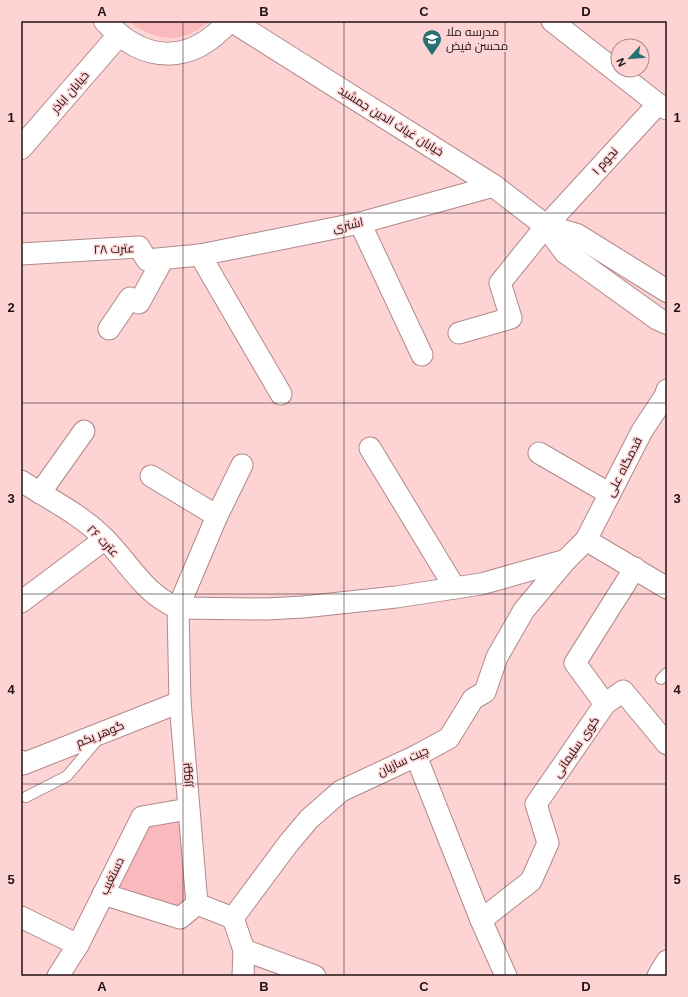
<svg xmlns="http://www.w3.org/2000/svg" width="688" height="997" font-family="Arial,Cairo,sans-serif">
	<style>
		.green { fill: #fababd }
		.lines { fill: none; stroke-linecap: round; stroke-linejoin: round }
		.service-casing { stroke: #b1898a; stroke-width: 12 }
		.minor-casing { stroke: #b1898a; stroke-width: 23 }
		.secondary-casing { stroke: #b1898a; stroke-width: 24 }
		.service { stroke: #fff; stroke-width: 10 }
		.minor { stroke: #fff; stroke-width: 21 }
		.secondary { stroke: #fff; stroke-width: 22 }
		.grid { fill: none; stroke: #211213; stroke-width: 1; stroke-opacity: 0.55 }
		.labels { text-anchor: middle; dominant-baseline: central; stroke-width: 3; stroke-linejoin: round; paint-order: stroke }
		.poi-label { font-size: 12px; fill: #211213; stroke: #fed3d4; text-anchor: start }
		.street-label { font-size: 12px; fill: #211213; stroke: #fed3d4 }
		.neatline { fill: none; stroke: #211213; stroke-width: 1.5 }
		.grid-label { font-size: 13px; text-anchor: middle; font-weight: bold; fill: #211213 }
	</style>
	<rect width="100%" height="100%" fill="#fed3d4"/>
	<g class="green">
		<path d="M 128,21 L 210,21 C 182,45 157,42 128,21 Z"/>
		<polygon points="188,809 197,904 180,918 103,894 142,817"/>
	</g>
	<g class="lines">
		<g class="service-casing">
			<g id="service">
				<polyline points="661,679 667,673"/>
				<polyline points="26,797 67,776 99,738"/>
			</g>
		</g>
		<g class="minor-casing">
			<g id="minor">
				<polyline points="552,21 658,104"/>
				<polyline points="360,223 422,355"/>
				<polyline points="21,254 139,247 147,260 200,255 360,223 494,186"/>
				<polyline points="200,255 281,394"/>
				<polyline points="109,329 130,298 139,303 163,259"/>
				<polyline points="459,333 511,318 500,283 546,226 658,104 667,109"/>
				<polyline points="370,448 455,588"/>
				<polyline points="539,453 610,494"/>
				<polyline points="151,476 217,516"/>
				<path d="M 21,481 C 49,499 82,515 105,539 C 130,564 144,594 178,608 L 266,609 L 303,607 L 396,597 L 481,584 L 566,560"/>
				<polyline points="40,493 84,431"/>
				<polyline points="586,540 667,588"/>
				<polyline points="21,602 105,539"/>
				<polyline points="605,704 623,691 667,744"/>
				<polyline points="416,756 481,920 506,976"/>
				<polyline points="21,761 23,764 180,702"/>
				<polyline points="103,894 180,918 197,904"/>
				<polyline points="21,917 78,945"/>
				<polyline points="233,918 288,844 309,819 341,791 416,756 449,738 473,699 485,692 497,657 524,610 566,560 586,540 642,431 665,396 667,390"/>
				<polyline points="233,918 197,904 180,702 178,608 217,516 242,465"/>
				<polyline points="233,918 244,950 243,976"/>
				<polyline points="481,920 531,881 548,843 536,804 605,704 575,663 635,568"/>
				<polyline points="244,950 315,976"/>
				<polyline points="58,976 78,945 142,817 188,809"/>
				<polyline points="658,976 667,961"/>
			</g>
		</g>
		<g class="secondary-casing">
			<g id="secondary">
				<path d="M 105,21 C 144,64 191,65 229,21"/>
				<polyline points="232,21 494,186 546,226 565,252 658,319 667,323"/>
				<polyline points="21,148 118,36"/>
				<polyline points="546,226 577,235 667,291"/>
			</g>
		</g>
		<use href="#service" class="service"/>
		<use href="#minor" class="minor"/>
		<use href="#secondary" class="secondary"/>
	</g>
	<path class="grid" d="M 183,21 L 183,976M 344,21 L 344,976M 505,21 L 505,976M 21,213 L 667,213M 21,403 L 667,403M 21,594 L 667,594M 21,784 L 667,784"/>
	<defs>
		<g id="school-pin" transform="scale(1)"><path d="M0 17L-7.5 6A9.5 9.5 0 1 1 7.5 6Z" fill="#257071" stroke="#fed3d4"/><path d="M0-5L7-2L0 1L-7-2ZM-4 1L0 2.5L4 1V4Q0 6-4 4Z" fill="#fff"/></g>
	</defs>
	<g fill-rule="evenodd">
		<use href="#school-pin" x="432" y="39"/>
	</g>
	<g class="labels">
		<g class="poi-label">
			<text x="446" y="32">مدرسه ملا<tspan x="446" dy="14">محسن فیض</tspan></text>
		</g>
		<g class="street-label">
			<text transform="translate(70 92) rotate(-49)">خیابان اباذر</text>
			<text transform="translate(391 121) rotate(32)">خیابان غیاث الدین جمشید</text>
			<text transform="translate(605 161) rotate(-48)">نجوم ۱</text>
			<text transform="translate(348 225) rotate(-12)">اشتری</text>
			<text transform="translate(114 249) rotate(-2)">عترت ۲۸</text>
			<text transform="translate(624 467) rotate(-63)">قدمگاه علی</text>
			<text transform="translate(103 541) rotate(45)">عترت ۲۶</text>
			<text transform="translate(100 734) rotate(-22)">گوهر یکم</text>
			<text transform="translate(576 747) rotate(-55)">کوی سلیمانی</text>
			<text transform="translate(403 761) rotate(-25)">چیت سازیان</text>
			<text transform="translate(186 775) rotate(-95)">بهورز</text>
			<text transform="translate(112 876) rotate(-64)">دستغیب</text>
		</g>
	</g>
	<rect width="688" height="997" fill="none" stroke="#fed3d4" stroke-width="44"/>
	<g transform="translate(630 58) rotate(244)"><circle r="19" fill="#fed3d4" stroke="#a68687"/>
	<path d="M0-3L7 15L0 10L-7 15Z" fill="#257071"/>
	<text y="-6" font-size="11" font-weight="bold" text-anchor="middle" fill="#211213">N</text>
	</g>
	<rect x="22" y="22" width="644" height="953" class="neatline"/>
	<g class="grid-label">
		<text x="102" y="16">A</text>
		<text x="264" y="16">B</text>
		<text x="424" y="16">C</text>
		<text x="586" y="16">D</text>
		<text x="11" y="122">1</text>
		<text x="677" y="122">1</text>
		<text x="11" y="312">2</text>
		<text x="677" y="312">2</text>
		<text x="11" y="503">3</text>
		<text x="677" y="503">3</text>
		<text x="11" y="694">4</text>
		<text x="677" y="694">4</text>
		<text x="11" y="884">5</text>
		<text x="677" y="884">5</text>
		<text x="102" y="991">A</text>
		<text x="264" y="991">B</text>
		<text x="424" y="991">C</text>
		<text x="586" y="991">D</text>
	</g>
</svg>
